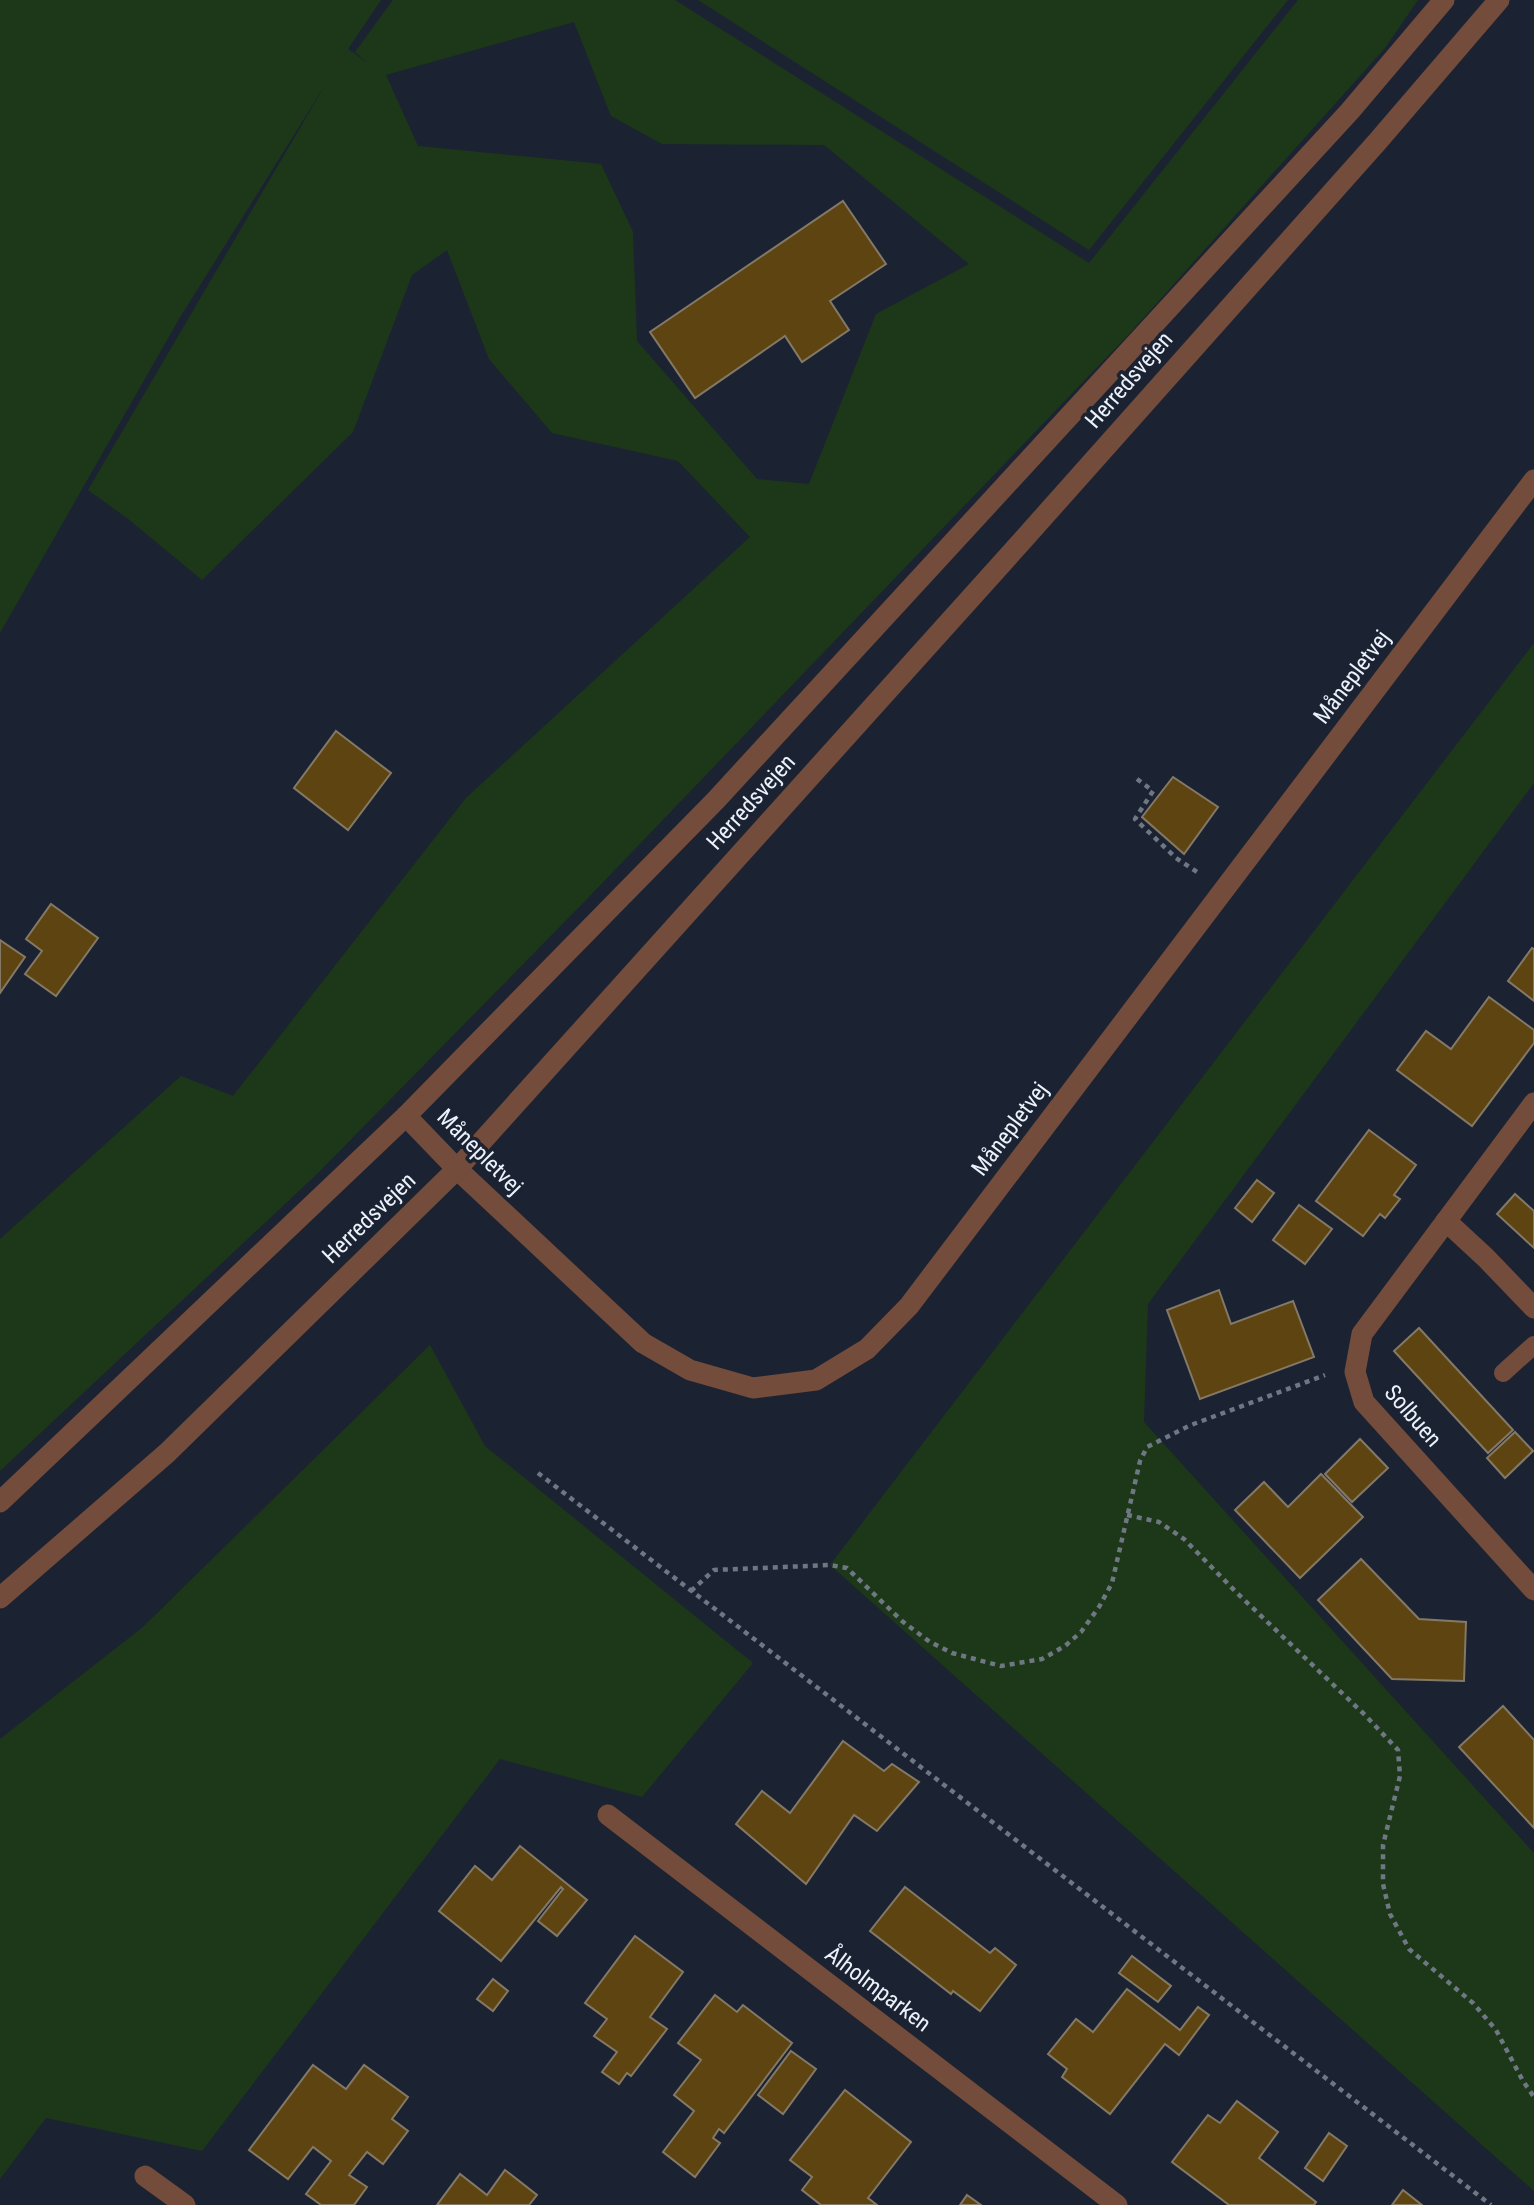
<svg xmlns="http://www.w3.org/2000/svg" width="1534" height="2205" font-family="'Roboto Condensed',sans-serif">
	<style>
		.green { fill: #1d3818; fill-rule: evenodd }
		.building { fill: #5e4411; stroke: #847966; stroke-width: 2 }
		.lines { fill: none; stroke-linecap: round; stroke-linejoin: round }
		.path { stroke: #707784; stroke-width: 4.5; stroke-dasharray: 5 5; stroke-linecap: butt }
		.service { stroke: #744c3c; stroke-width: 18 }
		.minor { stroke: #744c3c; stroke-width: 21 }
		.tertiary { stroke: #744c3c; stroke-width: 21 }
		.labels { text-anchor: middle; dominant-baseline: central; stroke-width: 7; stroke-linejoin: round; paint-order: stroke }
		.street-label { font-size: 23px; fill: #ecf2fc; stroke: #1b2332 }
	</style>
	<rect width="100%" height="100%" fill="#1b2332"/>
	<g class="green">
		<path d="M 0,0 L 381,0 L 348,49 L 368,63 L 355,52 L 393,0 L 675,0 L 1089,263 L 1298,0 L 1418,0 L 1385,48 L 1131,332 L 587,899 L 318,1173 L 0,1471 L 0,1239 L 181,1076 L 233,1096 L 466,798 L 750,537 L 678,461 L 552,433 L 489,359 L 447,250 L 412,275 L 353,432 L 202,580 L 127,518 L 88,490 L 327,82 L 179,319 L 0,633 ZM 574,22 L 611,116 L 662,144 L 824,145 L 969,264 L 876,314 L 809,484 L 757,479 L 637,341 L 633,232 L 601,164 L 418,146 L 386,75 Z"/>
		<polygon points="698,0 1288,0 1089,250"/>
		<polygon points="1534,643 1534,783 1148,1304 1144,1422 1534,1853 1534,2191 830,1565"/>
		<polygon points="430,1345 485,1446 753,1663 642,1797 500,1759 202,2151 46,2118 0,2179 0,1739 143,1627"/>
	</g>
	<g class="building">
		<polygon points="843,201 886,264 830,301 849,330 802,362 785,336 695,398 650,332"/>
		<polygon points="336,731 391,773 348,830 294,788"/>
		<polygon points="1173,777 1218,807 1184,854 1142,817"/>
		<polygon points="51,904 98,938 56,996 25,974 42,951 26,939"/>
		<polygon points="0,940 25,957 0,993"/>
		<polygon points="1532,948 1534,949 1534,1001 1508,981"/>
		<polygon points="1489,997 1534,1030 1534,1043 1472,1126 1397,1070 1426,1031 1451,1049"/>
		<polygon points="1369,1130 1416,1165 1394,1195 1400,1199 1385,1218 1380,1214 1363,1236 1316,1201"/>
		<polygon points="1257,1180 1274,1193 1252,1222 1235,1208"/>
		<polygon points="1515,1194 1534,1211 1534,1248 1497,1214"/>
		<polygon points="1299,1205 1332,1229 1305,1264 1273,1240"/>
		<polygon points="1219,1290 1231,1324 1293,1301 1314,1357 1200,1399 1167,1310"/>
		<polygon points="1419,1328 1513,1430 1488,1453 1394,1351"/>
		<polygon points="1515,1432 1533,1451 1505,1478 1487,1458"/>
		<polygon points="1360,1439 1388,1468 1352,1502 1325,1474"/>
		<polygon points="1321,1474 1363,1517 1300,1578 1235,1510 1264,1482 1288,1507"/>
		<polygon points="1361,1559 1419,1619 1466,1622 1464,1681 1392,1679 1318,1600"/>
		<polygon points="1503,1706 1534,1740 1534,1828 1459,1747"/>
		<polygon points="843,1741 884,1771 892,1764 919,1782 877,1831 854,1815 806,1884 736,1824 762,1791 790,1813"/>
		<polygon points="520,1846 587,1900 557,1936 538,1921 563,1889 561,1887 501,1961 439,1911 475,1866 492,1880"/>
		<polygon points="905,1887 990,1953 995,1948 1016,1965 980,2011 953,1991 951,1994 870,1931"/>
		<polygon points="635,1936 683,1972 650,2017 667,2029 631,2076 627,2073 619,2084 602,2072 617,2052 594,2036 607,2019 585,2003"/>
		<polygon points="1132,1956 1171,1986 1158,2002 1119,1973"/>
		<polygon points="493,1979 508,1991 493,2011 477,1999"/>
		<polygon points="1127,1989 1180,2030 1198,2007 1209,2015 1179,2055 1165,2044 1110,2114 1062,2077 1067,2069 1048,2054 1076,2019 1093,2032"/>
		<polygon points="715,1995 737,2012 743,2005 792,2043 724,2133 719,2129 713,2138 720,2143 695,2177 663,2152 694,2111 674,2095 701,2060 678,2043"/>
		<polygon points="791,2051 816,2069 783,2114 758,2095"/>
		<polygon points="313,2065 346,2089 364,2065 408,2097 392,2119 408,2131 383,2164 367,2152 349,2175 367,2187 354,2205 321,2205 306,2194 331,2161 313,2147 288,2179 249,2150"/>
		<polygon points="845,2090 911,2142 868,2198 877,2205 821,2205 802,2190 812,2177 790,2160"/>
		<polygon points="1237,2101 1278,2132 1259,2158 1316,2202 1314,2205 1229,2205 1172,2162 1208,2115 1220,2123"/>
		<polygon points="1329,2133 1347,2146 1323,2181 1305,2168"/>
		<polygon points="505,2170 537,2195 529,2205 437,2205 460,2174 487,2195"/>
		<polygon points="1403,2190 1422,2205 1392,2205"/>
		<polygon points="967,2195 981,2205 960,2205"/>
	</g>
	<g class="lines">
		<g class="path">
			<polyline points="1137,779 1153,791 1135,819 1176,858 1197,872"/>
			<polyline points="538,1473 1491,2205"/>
			<polyline points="1127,1515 1159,1522 1184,1539 1236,1592 1365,1715 1398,1750 1400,1776 1383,1845 1383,1884 1390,1914 1409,1949 1473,2003 1496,2030 1523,2081 1534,2097"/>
			<polyline points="691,1591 714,1570 830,1565 847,1568 902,1621 930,1642 952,1653 1001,1666 1042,1659 1065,1646 1081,1632 1099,1607 1112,1583 1140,1461 1147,1447 1191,1425 1325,1375"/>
		</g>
		<polyline class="service" points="1503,1373 1534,1345"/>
		<g class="minor">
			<polyline points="1534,1103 1362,1334 1355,1372 1364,1402 1534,1590"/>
			<polyline points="1446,1221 1486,1258 1534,1308"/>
			<polyline points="608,1815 1117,2205"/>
			<polyline points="145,2176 185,2205"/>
		</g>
		<g class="tertiary">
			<polyline points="406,1116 457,1169 643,1343 690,1370 753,1388 816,1380 867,1349 909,1306 1534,480"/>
			<polyline points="0,1502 406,1116 716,800 1350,111 1444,0"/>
			<polyline points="0,1598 167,1453 457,1169 1022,541 1378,141 1499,0"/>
		</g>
	</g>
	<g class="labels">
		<g class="street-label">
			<text transform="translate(1129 380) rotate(-49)">Herredsvejen</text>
			<text transform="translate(1352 677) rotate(-53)">Månepletvej</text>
			<text transform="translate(751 802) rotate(-48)">Herredsvejen</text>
			<text transform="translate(1010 1129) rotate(-53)">Månepletvej</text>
			<text transform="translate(480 1152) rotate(45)">Månepletvej</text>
			<text transform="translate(369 1218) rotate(-44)">Herredsvejen</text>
			<text transform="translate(1413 1416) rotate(49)">Solbuen</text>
			<text transform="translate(878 1989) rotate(37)">Ålholmparken</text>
		</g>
	</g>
</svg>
